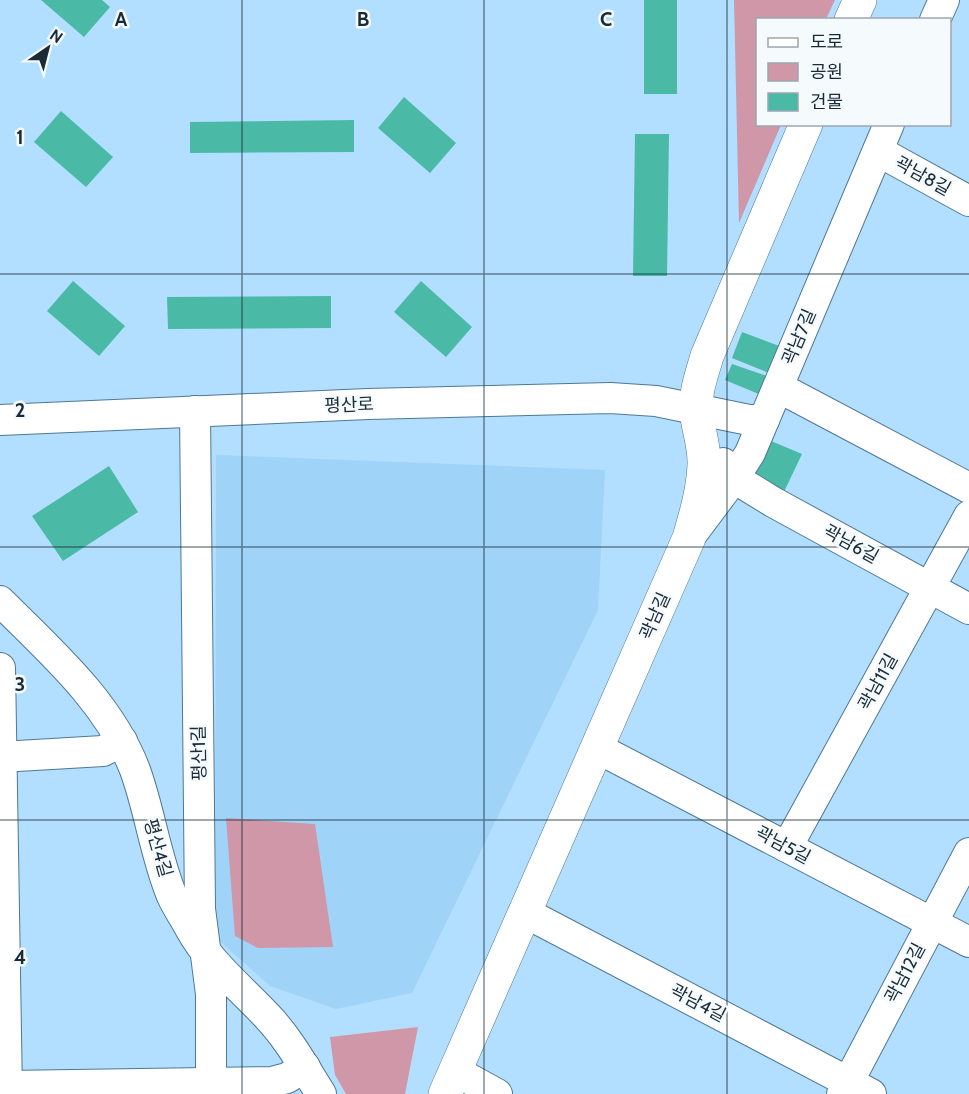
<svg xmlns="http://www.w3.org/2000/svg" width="969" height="1094" font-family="Cabin,'Noto Sans KR',sans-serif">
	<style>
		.built { fill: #9fd3f7 }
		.green { fill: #cf97a8 }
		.building { fill: #4abaa7 }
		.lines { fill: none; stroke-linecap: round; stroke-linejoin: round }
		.minor-casing { stroke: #4e7895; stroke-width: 32 }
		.major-casing { stroke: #4e7895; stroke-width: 34 }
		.minor { stroke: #fff; stroke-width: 30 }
		.major { stroke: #fff; stroke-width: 33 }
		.grid { fill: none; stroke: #192b37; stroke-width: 1.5; stroke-opacity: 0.55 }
		.labels { text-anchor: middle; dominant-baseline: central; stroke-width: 5; stroke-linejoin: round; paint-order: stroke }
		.street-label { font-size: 18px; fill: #192b37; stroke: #f5fafd }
		.grid-label { font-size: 20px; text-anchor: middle; font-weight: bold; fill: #192b37; stroke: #f5fafd; stroke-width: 5; stroke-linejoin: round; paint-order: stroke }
	</style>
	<rect width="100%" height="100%" fill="#b2dfff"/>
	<polygon class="built" points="216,455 605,470 598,610 412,993 336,1009 270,986 215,937"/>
	<g class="green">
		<polygon points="734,0 835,0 826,19 758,20 758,124 781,125 739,223"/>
		<polygon points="226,818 315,824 333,947 258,948 235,936"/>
		<polygon points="418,1027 405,1094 346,1094 335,1075 330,1037"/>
	</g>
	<g class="building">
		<polygon points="41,0 102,0 110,7 84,37"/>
		<rect x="644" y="0" width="33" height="94"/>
		<polygon points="404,97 456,143 430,173 378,128"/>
		<polygon points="61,111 113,157 86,187 34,142"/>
		<polygon points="354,120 354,152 190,153 190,122"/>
		<polygon points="635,134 669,134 667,276 633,276"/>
		<polygon points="73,281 125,326 99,356 47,311"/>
		<polygon points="421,281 472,327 446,357 394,312"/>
		<polygon points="331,296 331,328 168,329 167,297"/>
		<polygon points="742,332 782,347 769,373 732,358"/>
		<polygon points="732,364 770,377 761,395 725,380"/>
		<polygon points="771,441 802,454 783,494 751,480"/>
		<polygon points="109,466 138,512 63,561 32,516"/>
	</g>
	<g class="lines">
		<g class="minor-casing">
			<g id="minor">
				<polyline points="935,20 944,0"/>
				<polyline points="878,151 969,201"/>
				<polyline points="778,387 969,488"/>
				<polyline points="195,411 200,909 211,994 211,1094"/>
				<polyline points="0,420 368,404 610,398 656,401 749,420 764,420"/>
				<polyline points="723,463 734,478 773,502 969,609"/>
				<polyline points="692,534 734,478 750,453 889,124"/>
				<path d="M 0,601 C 50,651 109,702 135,770 C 150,811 155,855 172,896 C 177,907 184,917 190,928 C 209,963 240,987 267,1016 C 289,1039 304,1067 321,1094"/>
				<polyline points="0,668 7,1094"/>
				<polyline points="597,748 969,942"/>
				<polyline points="0,757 103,751 122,741"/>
				<polyline points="787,847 969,516"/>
				<polyline points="524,912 871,1094"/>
				<polyline points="455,1071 497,1094"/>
				<polyline points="7,1086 272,1082 287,1078 305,1067"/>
				<polyline points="842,1094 969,853"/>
			</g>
		</g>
		<g class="major-casing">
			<g id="major">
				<polyline points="851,20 860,0"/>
				<path d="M 445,1094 L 689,538 C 696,514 703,490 704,465 C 705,447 698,429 696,411 C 695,392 702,374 707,356 L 806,124"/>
			</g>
		</g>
		<use href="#minor" class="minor"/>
		<use href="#major" class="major"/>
	</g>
	<path class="grid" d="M 242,0 L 242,1094M 484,0 L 484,1094M 727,0 L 727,1094M 0,274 L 969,274M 0,547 L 969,547M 0,820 L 969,820"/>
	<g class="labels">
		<g class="street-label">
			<text transform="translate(923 176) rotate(29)">곽남8길</text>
			<text transform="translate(799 337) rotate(-67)">곽남7길</text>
			<text transform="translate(349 405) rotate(-2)">평산로</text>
			<text transform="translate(851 544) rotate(29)">곽남6길</text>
			<text transform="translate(655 616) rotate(-66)">곽남길</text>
			<text transform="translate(878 682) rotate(-61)">곽남11길</text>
			<text transform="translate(199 753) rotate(-91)">평산1길</text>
			<text transform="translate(783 845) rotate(28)">곽남5길</text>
			<text transform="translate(158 848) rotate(74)">평산4길</text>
			<text transform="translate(905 973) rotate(-62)">곽남12길</text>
			<text transform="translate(698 1003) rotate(28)">곽남4길</text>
		</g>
	</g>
	<g class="grid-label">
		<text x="121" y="26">A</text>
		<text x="363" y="26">B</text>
		<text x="606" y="26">C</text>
		<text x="20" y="144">1</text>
		<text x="20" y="417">2</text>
		<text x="20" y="691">3</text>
		<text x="20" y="964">4</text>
	</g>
	<rect x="756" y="18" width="195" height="108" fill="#f5fafd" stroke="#9da7ae" stroke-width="1.5"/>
	<rect x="768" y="38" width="30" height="9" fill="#ffffff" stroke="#9da7ae" stroke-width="1.5"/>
	<text x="810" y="48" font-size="18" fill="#192b37">도로</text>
	<rect x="768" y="63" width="30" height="18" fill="#cf97a8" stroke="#9da7ae" stroke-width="1.5"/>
	<text x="810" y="78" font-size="18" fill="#192b37">공원</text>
	<rect x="768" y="93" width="30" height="18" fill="#4abaa7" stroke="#9da7ae" stroke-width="1.5"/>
	<text x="810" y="108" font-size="18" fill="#192b37">건물</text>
	<g transform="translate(48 48) rotate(35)" stroke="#f5fafd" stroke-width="4.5" paint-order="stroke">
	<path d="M0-4.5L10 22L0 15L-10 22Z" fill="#192b37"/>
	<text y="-9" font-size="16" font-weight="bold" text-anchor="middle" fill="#192b37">N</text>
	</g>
</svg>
